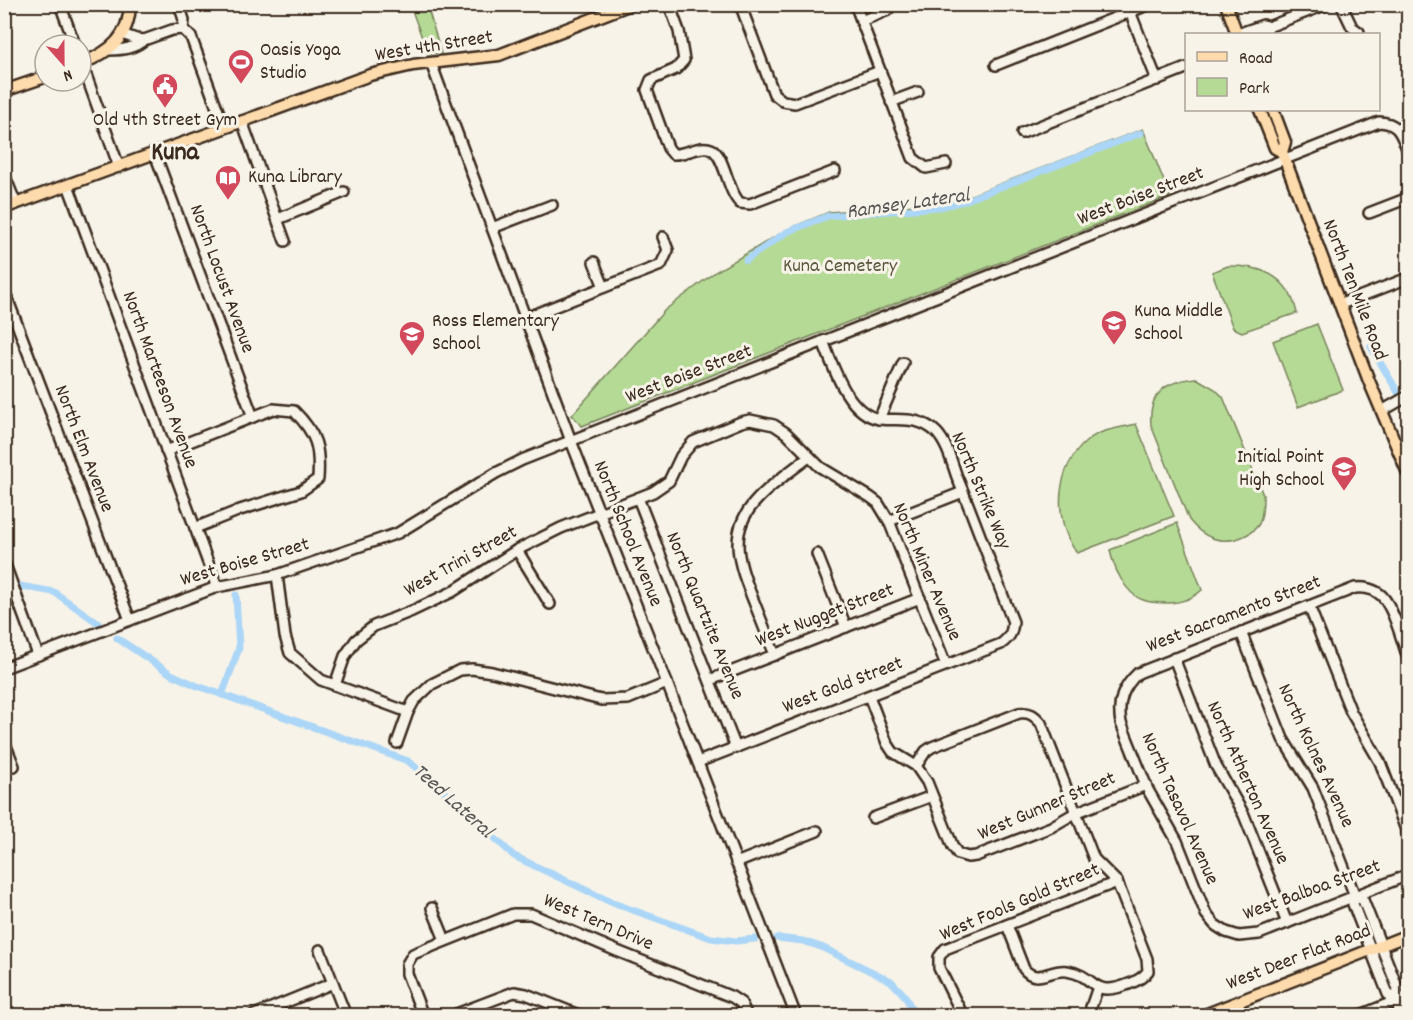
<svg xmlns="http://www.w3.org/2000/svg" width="1413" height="1020" font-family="Dekko,sans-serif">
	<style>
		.green { fill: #b5da96; stroke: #78825a; stroke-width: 1.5 }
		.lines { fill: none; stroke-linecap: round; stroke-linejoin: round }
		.canal { stroke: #abd6f7; stroke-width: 7 }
		.minor-casing { stroke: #3b2a1e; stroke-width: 14 }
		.major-casing { stroke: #3b2a1e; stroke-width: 15 }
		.minor { stroke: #f7f3e8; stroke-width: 9 }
		.major { stroke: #fedbac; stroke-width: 10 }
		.labels { text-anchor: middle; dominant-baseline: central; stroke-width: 6; stroke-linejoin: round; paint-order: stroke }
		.street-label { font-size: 20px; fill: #3b2a1e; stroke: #f7f3e8 }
		.poi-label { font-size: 20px; fill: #3b2a1e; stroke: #f7f3e8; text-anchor: start }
		.park-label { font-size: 20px; fill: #5a563c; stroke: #f7f3e8 }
		.water-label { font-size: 21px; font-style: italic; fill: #575554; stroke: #f7f3e8 }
		.district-label { font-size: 26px; font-weight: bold; fill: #3b2a1e; stroke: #f7f3e8 }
	</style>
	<rect width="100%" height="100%" fill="#f7f3e8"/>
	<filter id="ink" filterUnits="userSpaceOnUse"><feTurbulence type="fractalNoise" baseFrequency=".0167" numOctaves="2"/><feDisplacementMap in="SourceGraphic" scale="12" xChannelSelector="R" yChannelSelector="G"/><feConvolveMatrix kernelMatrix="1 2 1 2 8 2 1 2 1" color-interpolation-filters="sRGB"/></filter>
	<g filter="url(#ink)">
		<g class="green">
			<polygon points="410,5 427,5 441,53 428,54"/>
			<polygon points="1143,129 1170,196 582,426 572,415 665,310 715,272 788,229 829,212 953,202"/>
			<path d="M 1228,266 C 1262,265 1289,276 1297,313 L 1242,332 L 1233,328 L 1212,272 Z"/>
			<polygon points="1317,324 1343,390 1298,407 1273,341"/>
			<path d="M 1196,378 L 1215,389 L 1223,397 L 1263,495 C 1263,504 1263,516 1259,524 C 1256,529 1249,534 1244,536 C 1222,546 1203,538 1189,520 L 1151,425 C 1148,393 1166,381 1196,378 Z"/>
			<path d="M 1136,424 L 1174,516 L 1077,553 C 1052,520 1055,467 1088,440 C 1101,429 1121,428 1136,424 Z"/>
			<path d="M 1177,523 L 1202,590 C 1192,599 1180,603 1167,603 C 1159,603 1150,603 1143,600 C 1125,594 1113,566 1110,550 Z"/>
		</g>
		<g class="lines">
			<g class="canal">
				<polyline points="746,260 787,232 828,216 940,207 964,201 1141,133"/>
				<polyline points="1371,347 1399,394"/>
				<polyline points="1408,408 1408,409"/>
				<polyline points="20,586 54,592 98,623"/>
				<polyline points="4,594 7,591"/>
				<polyline points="117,638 171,674 195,685 408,761 443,790 514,856 613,903 711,938 736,941 755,939"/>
				<polyline points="222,695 239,648 236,595"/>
				<polyline points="777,938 803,941 821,947 891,981 905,996 915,1016"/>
			</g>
			<g class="minor-casing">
				<g id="minor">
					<polyline points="60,4 75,45"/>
					<polyline points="179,4 184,20 183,29"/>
					<path d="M 669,4 L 679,31 L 684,60 L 676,69 L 651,80 L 647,90 L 668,148 L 673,154 C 686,155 701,144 711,149 C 725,155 727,191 740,203 L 750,204 L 835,171"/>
					<polyline points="740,4 774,94 783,101 795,103 880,71"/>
					<polyline points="855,4 913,158 926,168 946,164"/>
					<polyline points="1127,4 1157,80"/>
					<polyline points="1341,4 1352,27 1359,32"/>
					<polyline points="861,21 888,10"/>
					<polyline points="1268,27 1327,4"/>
					<polyline points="183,29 191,37 224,127"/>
					<polyline points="1237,34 1263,25 1268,27 1265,31 1256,34"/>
					<polyline points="144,40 172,30 183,29"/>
					<path d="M 110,50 C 124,50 134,48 144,40 L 136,39 L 122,34"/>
					<polyline points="81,61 119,167"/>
					<polyline points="431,63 571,441 667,683 796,1016"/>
					<polyline points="996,65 1150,4"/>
					<polyline points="891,102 918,92"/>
					<polyline points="242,121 285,241"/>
					<polyline points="1022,133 1186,68"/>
					<polyline points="155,154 253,417"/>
					<polyline points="4,174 16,204"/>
					<polyline points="68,185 217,587"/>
					<polyline points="1369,213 1408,198"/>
					<polyline points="278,219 344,192"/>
					<polyline points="492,228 552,205"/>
					<polyline points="594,262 604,287"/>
					<polyline points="4,290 130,620"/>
					<polyline points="1341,304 1408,278"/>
					<polyline points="525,318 661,265 668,250 663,237"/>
					<polyline points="1382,411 1408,396"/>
					<polyline points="879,419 903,363"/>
					<path d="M 166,451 L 273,409 L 294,411 C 317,434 320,448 318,479 L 301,491 L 240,510 L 195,528"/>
					<polyline points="638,498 736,748"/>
					<polyline points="889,521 963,492"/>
					<polyline points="517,550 550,604"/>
					<polyline points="817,554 846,627"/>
					<polyline points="4,562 38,655"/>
					<polyline points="277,575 285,636 290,653 321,680 408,712"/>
					<polyline points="1309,606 1351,712 1380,762 1408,835"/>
					<polyline points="1241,632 1283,739 1313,788 1355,896"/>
					<path d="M 775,655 C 768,637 761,620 754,602 C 740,567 726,534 755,502 C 770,485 791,471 809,457"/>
					<polyline points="1174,658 1216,766 1244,815 1287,923"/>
					<path d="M 1408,658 C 1402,641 1394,609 1382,596 C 1375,589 1364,587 1355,588 L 1138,673 C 1123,687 1117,702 1121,723 L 1148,790 L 1177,841 L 1206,914 L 1215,925 L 1226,932 L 1239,936 L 1259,934 L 1408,875"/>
					<path d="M 4,668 L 217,587 L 277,575 L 398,533 L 496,473 L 522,460 L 1379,122 C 1400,123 1401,135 1408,151"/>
					<polyline points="710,680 920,598"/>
					<polyline points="335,685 345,656 356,640 374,626 412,611 452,592 517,550 561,528 653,492 669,481 681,456 693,442 741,422 750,420 774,425 786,433 820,467 870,497 878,503 889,521 946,665"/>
					<polyline points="869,696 887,743 893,752 916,766 927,782 953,847 958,854 968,857 976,856 1051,827 1075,813 1146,785"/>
					<polyline points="4,741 14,766"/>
					<polyline points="397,743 408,712 414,701 432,684 460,670 472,669 492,672 601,700 628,699 667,683"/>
					<path d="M 698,762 L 1001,644 C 1010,637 1012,633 1013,622 C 994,574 977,525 957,477 C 952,463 947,443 936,432 C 919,416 901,421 880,419 C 848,415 833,366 823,341"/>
					<path d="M 916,766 L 926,751 L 932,747 L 1019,713 C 1030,712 1034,715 1041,723 L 1094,859 L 1117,882 L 1147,959 L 1148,971 C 1143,978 1137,981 1129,984 C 1090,999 1098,976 1067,971 C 1051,968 1037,985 1024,969 L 1007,925"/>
					<polyline points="873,818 932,796"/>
					<polyline points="736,863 817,831"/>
					<polyline points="432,908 445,940"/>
					<polyline points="320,950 346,1016"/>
					<polyline points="1396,1001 1398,989 1363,900 1355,896 1353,904 1388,994 1396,1001 1401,1016"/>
					<polyline points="252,1016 333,983"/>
					<polyline points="423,1016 407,974 407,964 413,954 513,914 531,914 617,951 732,997 741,1003 747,1016"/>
					<polyline points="451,1016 514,992 526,994 581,1016"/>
					<polyline points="963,1016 939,968 939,957 945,949 1117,882"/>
					<polyline points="1092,1016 1091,1007 1098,987"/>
					<polyline points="1358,1016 1408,996"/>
				</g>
			</g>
			<g class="major-casing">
				<g id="major">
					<polyline points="1226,4 1237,34"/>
					<path d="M 81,64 C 110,52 129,38 130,4"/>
					<polyline points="4,91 45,77"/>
					<polyline points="1260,110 1275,148 1282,152 1285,142 1273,110"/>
					<polyline points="1282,152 1369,381 1408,473"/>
					<polyline points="4,208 370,75 413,65 499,55 631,4"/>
					<polyline points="1202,1016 1408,935"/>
				</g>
			</g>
			<use href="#minor" class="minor"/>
			<use href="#major" class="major"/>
		</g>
	</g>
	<defs>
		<g id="stadium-pin" transform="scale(1.35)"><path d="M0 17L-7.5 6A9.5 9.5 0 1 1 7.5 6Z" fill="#d1495b" stroke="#f7f3e8"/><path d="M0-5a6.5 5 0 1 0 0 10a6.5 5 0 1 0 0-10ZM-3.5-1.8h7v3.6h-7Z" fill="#fff"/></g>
		<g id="civic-pin" transform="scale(1.35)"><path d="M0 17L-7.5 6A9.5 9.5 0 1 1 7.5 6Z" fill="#d1495b" stroke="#f7f3e8"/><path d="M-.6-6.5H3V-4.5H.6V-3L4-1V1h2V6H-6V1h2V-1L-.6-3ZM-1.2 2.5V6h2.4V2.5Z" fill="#fff"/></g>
		<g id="library-pin" transform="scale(1.35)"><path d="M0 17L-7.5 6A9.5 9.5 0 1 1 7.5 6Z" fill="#d1495b" stroke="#f7f3e8"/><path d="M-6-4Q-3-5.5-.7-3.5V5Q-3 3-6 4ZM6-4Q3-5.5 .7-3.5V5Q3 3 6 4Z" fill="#fff"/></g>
		<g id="school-pin" transform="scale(1.35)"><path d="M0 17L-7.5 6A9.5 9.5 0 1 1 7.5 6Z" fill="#d1495b" stroke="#f7f3e8"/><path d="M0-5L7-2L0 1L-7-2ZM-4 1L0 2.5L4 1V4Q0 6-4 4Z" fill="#fff"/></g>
	</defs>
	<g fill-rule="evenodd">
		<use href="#stadium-pin" x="241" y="62"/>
		<use href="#civic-pin" x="165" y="86"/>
		<use href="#library-pin" x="228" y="178"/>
		<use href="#school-pin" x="1114" y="323"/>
		<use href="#school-pin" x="412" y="334"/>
		<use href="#school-pin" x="1344" y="469"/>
	</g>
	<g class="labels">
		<g class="street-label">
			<text transform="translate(434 47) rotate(-9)">West 4th Street</text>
			<text transform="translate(1141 197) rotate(-21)">West Boise Street</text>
			<text transform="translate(221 279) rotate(70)">North Locust Avenue</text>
			<text transform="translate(1354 290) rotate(69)">North Ten Mile Road</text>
			<text transform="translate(689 375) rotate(-21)">West Boise Street</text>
			<text transform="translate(159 380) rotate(70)">North Marteeson Avenue</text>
			<text transform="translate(83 449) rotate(69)">North Elm Avenue</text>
			<text transform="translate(980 491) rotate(67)">North Strike Way</text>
			<text transform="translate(627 534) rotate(68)">North School Avenue</text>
			<text transform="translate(461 562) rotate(-29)">West Trini Street</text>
			<text transform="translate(245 563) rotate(-16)">West Boise Street</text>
			<text transform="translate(926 572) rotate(67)">North Miner Avenue</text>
			<text transform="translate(1234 615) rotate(-21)">West Sacramento Street</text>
			<text transform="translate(704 616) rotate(68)">North Quartzite Avenue</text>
			<text transform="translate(825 616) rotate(-21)">West Nugget Street</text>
			<text transform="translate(843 686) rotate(-21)">West Gold Street</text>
			<text transform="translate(1315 756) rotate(65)">North Kolnes Avenue</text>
			<text transform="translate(1247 783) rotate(66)">North Atherton Avenue</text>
			<text transform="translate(1047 807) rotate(-23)">West Gunner Street</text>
			<text transform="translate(1179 809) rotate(66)">North Tasavol Avenue</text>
			<text transform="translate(1312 891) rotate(-20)">West Balboa Street</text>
			<text transform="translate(1020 903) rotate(-23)">West Fools Gold Street</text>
			<text transform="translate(598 923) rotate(23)">West Tern Drive</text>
			<text transform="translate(1299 958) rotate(-21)">West Deer Flat Road</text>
		</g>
		<g class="poi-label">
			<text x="260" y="51">Oasis Yoga<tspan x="260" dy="23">Studio</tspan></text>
			<text x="165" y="121" text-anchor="middle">Old 4th Street Gym</text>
			<text x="248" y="178">Kuna Library</text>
			<text x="1134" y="312">Kuna Middle<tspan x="1134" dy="23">School</tspan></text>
			<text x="432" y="322">Ross Elementary<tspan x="432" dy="23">School</tspan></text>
			<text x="1324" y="458" text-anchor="end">Initial Point<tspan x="1324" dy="23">High School</tspan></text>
		</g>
		<g class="park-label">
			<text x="840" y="267">Kuna Cemetery</text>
		</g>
		<g class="water-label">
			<text transform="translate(908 205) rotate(-8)">Ramsey Lateral</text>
			<text transform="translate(452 802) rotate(42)">Teed Lateral</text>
		</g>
		<g class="district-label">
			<text x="175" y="153">Kuna</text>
		</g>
	</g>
	<rect width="1413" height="1020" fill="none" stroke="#f7f3e8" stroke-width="24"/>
	<rect x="12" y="12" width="1389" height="996" fill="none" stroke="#3b2a1e" stroke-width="2" filter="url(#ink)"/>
	<rect x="1185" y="33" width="195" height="78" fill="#f7f3e8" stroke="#aca397" stroke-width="1.5"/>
	<rect x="1197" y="52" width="30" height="9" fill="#fedbac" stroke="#aca397" stroke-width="1.5"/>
	<text x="1239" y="63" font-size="18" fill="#3b2a1e">Road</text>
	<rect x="1197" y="78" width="30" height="18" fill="#b5da96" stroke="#aca397" stroke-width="1.5"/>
	<text x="1239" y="93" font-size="18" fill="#3b2a1e">Park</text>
	<g transform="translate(63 63) rotate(159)"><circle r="28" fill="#f7f3e8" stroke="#aca397" stroke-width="1.5"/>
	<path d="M0-4.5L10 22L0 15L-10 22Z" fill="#d1495b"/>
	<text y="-9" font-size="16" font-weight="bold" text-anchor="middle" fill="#3b2a1e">N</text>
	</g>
</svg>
